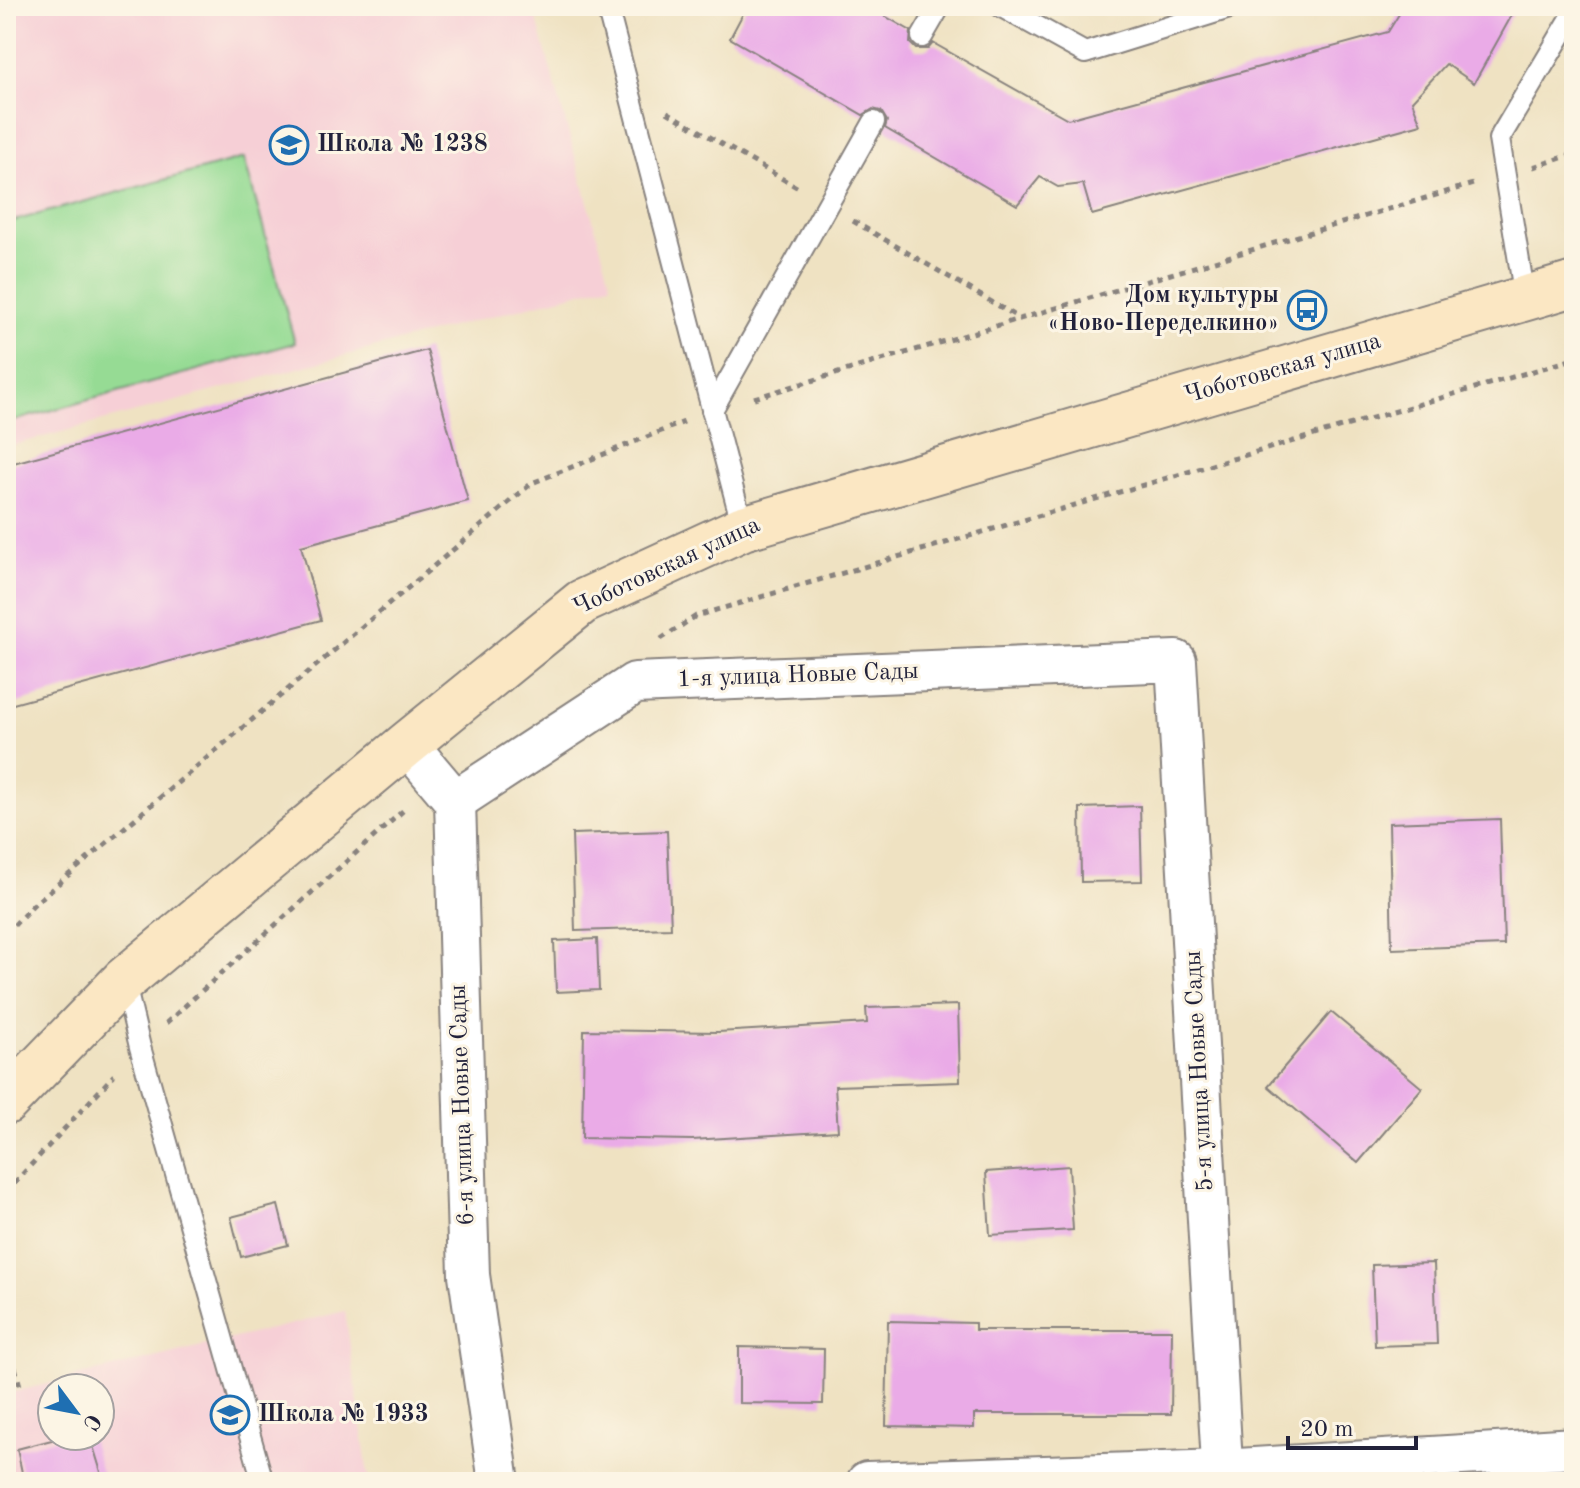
<svg xmlns="http://www.w3.org/2000/svg" width="1580" height="1488" font-family="'Old Standard TT',serif">
	<style>
		.built { fill: #f6cfd6; fill-rule: evenodd }
		.green { fill: #96db94; stroke: #5c7e68; stroke-width: 2 }
		.building { fill: #eaabe7 }
		.lines { fill: none; stroke-linecap: round; stroke-linejoin: round }
		.service-casing { stroke: #88827e; stroke-width: 24 }
		.minor-casing { stroke: #88827e; stroke-width: 44 }
		.secondary-casing { stroke: #88827e; stroke-width: 48 }
		.path { stroke: #88827e; stroke-width: 5; stroke-dasharray: 6 6; stroke-linecap: butt }
		.service { stroke: #fff; stroke-width: 20 }
		.minor { stroke: #fff; stroke-width: 40 }
		.secondary { stroke: #fbe7c3; stroke-width: 44 }
		.labels { text-anchor: middle; dominant-baseline: central; stroke-width: 6; stroke-linejoin: round; paint-order: stroke }
		.poi-label { font-size: 24px; font-weight: bold; fill: #22223b; stroke: #fcf5e5; text-anchor: start }
		.street-label { font-size: 24px; fill: #22223b; stroke: #fcf5e5 }
	</style>
	<rect width="100%" height="100%" fill="#fcf5e5"/>
	<filter id="ink" filterUnits="userSpaceOnUse"><feTurbulence type="fractalNoise" baseFrequency=".0125" numOctaves="2"/><feDisplacementMap in="SourceGraphic" scale="16" xChannelSelector="R" yChannelSelector="G"/><feConvolveMatrix kernelMatrix="1 2 1 2 8 2 1 2 1" color-interpolation-filters="sRGB"/></filter>
	<filter id="wash" filterUnits="userSpaceOnUse"><feTurbulence type="fractalNoise" baseFrequency=".006" numOctaves="4" result="noise"/><feDisplacementMap in="SourceGraphic" scale="32" xChannelSelector="R" yChannelSelector="G"/><feGaussianBlur stdDeviation="1.8" result="paint"/><feColorMatrix in="noise" values="0 0 0 0 0 0 0 0 0 0 0 0 0 0 0 0 0 1.4 0 .05"/><feComposite in="paint" operator="in"/></filter>
	<g filter="url(#wash)">
		<rect width="100%" height="100%" fill="#efe2c2"/>
		<g class="built">
			<polygon points="6,6 533,6 611,284 6,447"/>
			<path d="M 345,1311 L 369,1482 L 6,1482 L 6,1394 ZM 52,1388 L 100,1388 L 100,1436 L 52,1436 Z"/>
		</g>
		<polygon class="green" points="244,158 295,343 6,423 6,223"/>
		<g id="blocks">
			<g class="building">
				<polygon points="747,6 867,6 911,31 910,43 916,49 928,49 933,43 1068,119 1388,32 1404,6 1517,6 1474,83 1446,64 1412,101 1421,124 1092,215 1083,184 1058,187 1040,177 1017,205 885,128 887,121 881,111 873,109 863,115 730,38"/>
				<polygon points="427,350 468,501 301,546 321,620 6,706 6,465"/>
				<polygon points="1140,806 1142,881 1081,882 1080,808"/>
				<polygon points="1500,819 1504,945 1392,949 1389,823"/>
				<polygon points="667,831 671,928 575,931 572,834"/>
				<polygon points="597,939 599,990 556,992 554,941"/>
				<polygon points="958,1005 960,1082 835,1086 838,1131 692,1140 582,1138 584,1030 718,1032 867,1023 866,1008"/>
				<polygon points="1331,1012 1422,1088 1358,1163 1268,1086"/>
				<polygon points="1069,1166 1073,1230 990,1235 986,1172"/>
				<polygon points="278,1205 288,1245 241,1257 231,1217"/>
				<polygon points="1434,1263 1437,1344 1375,1346 1372,1265"/>
				<polygon points="888,1321 975,1323 975,1330 1172,1330 1171,1414 974,1414 974,1428 886,1426"/>
				<polygon points="739,1347 824,1349 823,1404 739,1403"/>
				<polygon points="67,1436 90,1436 104,1482 24,1482 17,1449"/>
			</g>
		</g>
	</g>
	<g filter="url(#ink)">
		<use href="#blocks" fill-opacity="0" stroke="#88827e" stroke-width="2"/>
		<g class="lines">
			<g class="service-casing">
				<g id="service">
					<polyline points="607,6 743,528"/>
					<polyline points="1000,6 1085,53 1236,6"/>
					<polyline points="922,37 940,6"/>
					<polyline points="1525,298 1499,139 1574,13"/>
					<polyline points="712,410 874,122"/>
					<polyline points="124,980 140,1047 263,1482"/>
				</g>
			</g>
			<g class="minor-casing">
				<g id="minor">
					<polyline points="407,744 455,801 469,1275 499,1482"/>
					<polyline points="455,801 635,683 1176,661 1223,1482"/>
					<polyline points="867,1482 1222,1470 1574,1448"/>
				</g>
			</g>
			<g class="secondary-casing">
				<polyline id="secondary" points="6,1102 124,980 407,744 582,602 743,528 1574,284"/>
			</g>
			<g class="path">
				<polyline points="667,112 800,189"/>
				<polyline points="1533,167 1574,154"/>
				<polyline points="853,221 1021,319"/>
				<polyline points="754,398 1473,184"/>
				<polyline points="661,639 696,616 1574,359"/>
				<polyline points="6,934 33,905 532,483 684,422"/>
				<polyline points="166,1023 406,808"/>
				<polyline points="6,1192 114,1075"/>
				<polyline points="6,1333 21,1390"/>
			</g>
			<use href="#service" class="service"/>
			<use href="#minor" class="minor"/>
			<use href="#secondary" class="secondary"/>
		</g>
	</g>
	<defs>
		<g id="school-ring" transform="scale(2)"><circle r="9.5" fill="#fcf5e5" stroke="#1f6fb2" stroke-width="1.5"/><path d="M0-5L7-2L0 1L-7-2ZM-4 1L0 2.5L4 1V4Q0 6-4 4Z" fill="#1f6fb2"/></g>
		<g id="bus-ring" transform="scale(2)"><circle r="9.5" fill="#fcf5e5" stroke="#1f6fb2" stroke-width="1.5"/><path d="M-5-6H5V4H4V6H2V4H-2V6H-4V4H-5ZM-3.5-4V0h7V-4ZM-3.5 1.2v1.5H-2V1.2ZM2 1.2v1.5H3.5V1.2Z" fill="#1f6fb2"/></g>
	</defs>
	<g fill-rule="evenodd">
		<use href="#school-ring" x="289" y="145"/>
		<use href="#bus-ring" x="1307" y="310"/>
		<use href="#school-ring" x="230" y="1415"/>
	</g>
	<g class="labels">
		<g class="poi-label">
			<text x="317" y="145">Школа № 1238</text>
			<text x="1279" y="296" text-anchor="end">Дом культуры<tspan x="1279" dy="28">«Ново-Переделкино»</tspan></text>
			<text x="258" y="1415">Школа № 1933</text>
		</g>
		<g class="street-label">
			<text transform="translate(1283 369) rotate(-16)">Чоботовская улица</text>
			<text transform="translate(667 567) rotate(-25)">Чоботовская улица</text>
			<text transform="translate(798 676) rotate(-2)">1-я улица Новые Сады</text>
			<text transform="translate(1200 1071) rotate(-93)">5-я улица Новые Сады</text>
			<text transform="translate(463 1105) rotate(-92)">6-я улица Новые Сады</text>
		</g>
	</g>
	<rect width="1580" height="1488" fill="none" stroke="#fcf5e5" stroke-width="32"/>
	<g transform="translate(76 1412) rotate(122)"><circle r="38" fill="#fcf5e5" stroke="#a5a1a1" stroke-width="2"/>
	<path d="M0-6L14 30L0 20L-14 30Z" fill="#1f6fb2"/>
	<text y="-12" font-size="22" font-weight="bold" text-anchor="middle" fill="#22223b">С</text>
	</g>
	<path d="M1288 1436v12h128v-12" fill="none" stroke="#22223b" stroke-width="4"/>
	<text x="1300" y="1436" font-size="24" fill="#22223b" stroke="#fcf5e5" stroke-width="6" paint-order="stroke">20 m</text>
</svg>
